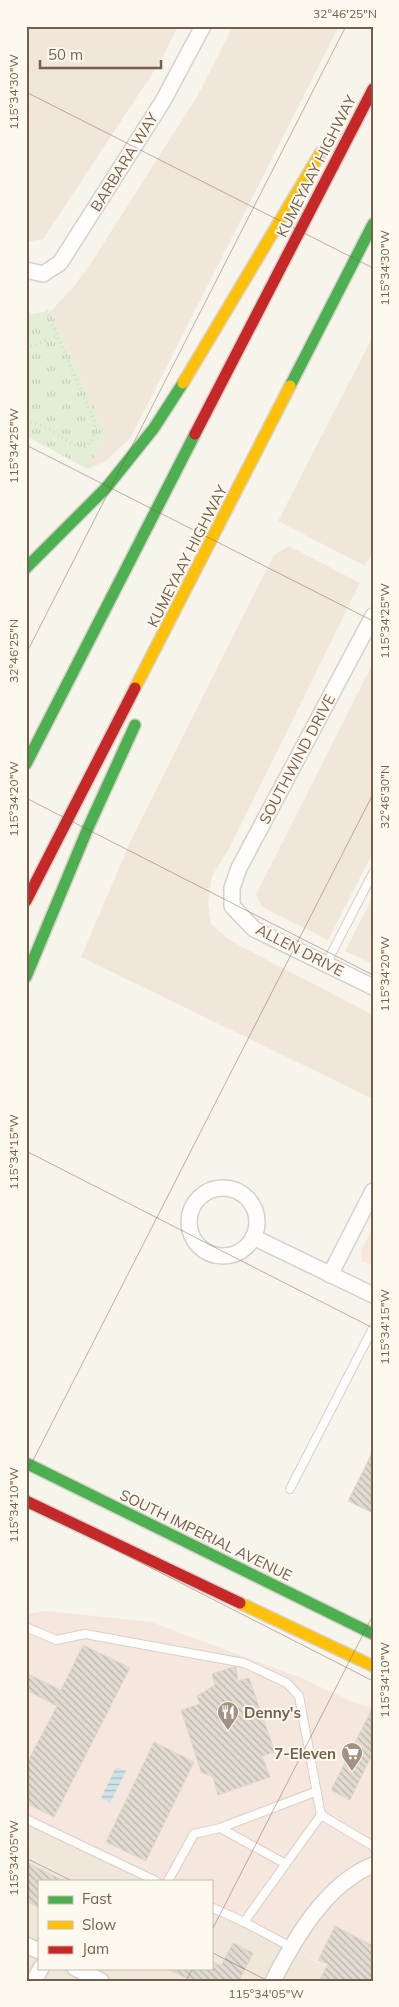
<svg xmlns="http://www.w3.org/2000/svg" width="399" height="2007" font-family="Mulish,sans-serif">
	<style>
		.residential { fill: #f0e7da }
		.commercial { fill: #f5e7dd }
		.park { fill: url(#park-tufts) }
		.water { fill: url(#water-rules) }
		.building { fill: url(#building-back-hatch); stroke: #e0d8ce }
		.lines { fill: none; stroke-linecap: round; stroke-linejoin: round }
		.lane-casing { stroke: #d6d1ca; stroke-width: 10 }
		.street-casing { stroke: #d6d1ca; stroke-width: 18 }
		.fast-casing { stroke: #d8d1ca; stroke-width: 14 }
		.slow-casing { stroke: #d8d1ca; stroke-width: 14 }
		.jam-casing { stroke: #d8d1ca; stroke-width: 14 }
		.path { stroke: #dad4ce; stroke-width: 3; stroke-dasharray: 1 4; stroke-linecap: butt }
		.lane { stroke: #fefdfc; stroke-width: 8 }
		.street { stroke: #fefdfc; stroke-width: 15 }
		.fast { stroke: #4caf50; stroke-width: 11 }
		.slow { stroke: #ffc107; stroke-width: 11 }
		.jam { stroke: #c62828; stroke-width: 11 }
		.ticks { fill: none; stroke: #755e4c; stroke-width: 1; stroke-opacity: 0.45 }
		.labels { text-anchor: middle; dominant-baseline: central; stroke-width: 4; stroke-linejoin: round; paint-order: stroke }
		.street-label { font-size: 15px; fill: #755e4c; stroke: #fef9ee }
		.poi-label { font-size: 15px; font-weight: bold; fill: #755e4c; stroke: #fef9ee; text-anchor: start }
		.neatline { fill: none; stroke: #755e4c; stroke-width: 2 }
		.ticks-label { font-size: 12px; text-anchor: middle; fill: #755e4c }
	</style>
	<defs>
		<pattern id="park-tufts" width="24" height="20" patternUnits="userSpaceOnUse" patternTransform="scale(1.25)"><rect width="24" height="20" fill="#e3eed7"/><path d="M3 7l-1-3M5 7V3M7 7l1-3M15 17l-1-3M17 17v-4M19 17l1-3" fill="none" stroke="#c6ceba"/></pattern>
		<pattern id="water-rules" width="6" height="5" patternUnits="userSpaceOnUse" patternTransform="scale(1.25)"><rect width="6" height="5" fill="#cee3e7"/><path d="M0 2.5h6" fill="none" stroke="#acbbbd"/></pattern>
		<pattern id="building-back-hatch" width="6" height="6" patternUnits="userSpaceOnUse" patternTransform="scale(1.25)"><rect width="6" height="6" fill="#e1dad1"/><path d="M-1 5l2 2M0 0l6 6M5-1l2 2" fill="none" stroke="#bbb4ac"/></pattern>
	</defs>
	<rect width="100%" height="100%" fill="#f7f4ec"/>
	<g class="residential">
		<polygon points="26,26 178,26 160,62 43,239 26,242"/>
		<polygon points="233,26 339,26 131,437 106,461 88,469 106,434 51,311 74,286 91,263 198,95"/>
		<polygon points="373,336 373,552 365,566 278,521"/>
		<polygon points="289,546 360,583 229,849 212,876 208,902 211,924 231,941 373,1015 373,1099 81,957 132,838 274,555"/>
		<polygon points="373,663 373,852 328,940 262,907 256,895"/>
		<polygon points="373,897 373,964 345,951"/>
		<polygon points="26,1820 150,1881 39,1881 39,1968 211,1968 211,1911 356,1981 26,1981"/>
	</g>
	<g class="commercial">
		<polygon points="373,1227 373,1266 362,1261 361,1251"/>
		<polygon points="47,1611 151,1622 299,1677 355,1703 373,1708 373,1981 357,1981 211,1911 211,1881 150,1881 26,1820 26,1614"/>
	</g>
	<polygon class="park" points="26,309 32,314 51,311 106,434 88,469 26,436"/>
	<polygon class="water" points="116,1767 126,1771 110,1803 101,1798"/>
	<g class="building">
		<polygon points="373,1451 373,1513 348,1501"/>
		<polygon points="83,1645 130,1668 54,1817 26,1803 26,1765 57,1706 26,1690 26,1673 61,1690"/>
		<polygon points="233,1667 236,1667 238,1681 249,1678 275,1752 262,1756 270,1777 218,1795 213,1777 201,1772 181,1710 200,1704 197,1696 215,1685 212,1674"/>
		<polygon points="373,1707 373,1753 350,1800 331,1790"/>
		<polygon points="154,1742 194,1762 146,1861 106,1842"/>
		<polygon points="26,1862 64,1881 39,1881 39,1908 26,1901"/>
		<polygon points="335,1926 373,1946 373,1981 319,1981 328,1964 318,1960"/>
		<polygon points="233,1943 253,1953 239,1981 192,1981 166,1968 211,1968 211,1961 221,1966"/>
	</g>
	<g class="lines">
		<g class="lane-casing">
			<g id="lane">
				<polyline points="326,964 373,873"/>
				<polyline points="290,1489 373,1328"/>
				<polyline points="26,1627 56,1640 85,1634 244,1663 287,1683 299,1696 321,1815"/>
				<polyline points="26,1819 156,1881"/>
				<polyline points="286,1864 220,1828 315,1792"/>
				<polyline points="168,1881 194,1834 220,1828"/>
				<polyline points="211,1907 244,1922"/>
				<polyline points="291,1947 244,1922 321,1815 373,1846"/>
			</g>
		</g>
		<g class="street-casing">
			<g id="street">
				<polyline points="26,270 43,274 60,263 163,101 203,26"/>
				<polyline points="373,616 239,868 232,888 232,906 254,929 373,987"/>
				<circle cx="223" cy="1222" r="34"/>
				<polyline points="253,1237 373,1295"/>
				<polyline points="330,1275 373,1191"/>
				<polyline points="26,1945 39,1951"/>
				<polyline points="75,1968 101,1981"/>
				<polyline points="34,1981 41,1968"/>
				<path d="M 273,1981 C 295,1938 326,1884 373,1865"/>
			</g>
		</g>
		<g class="fast-casing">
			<g id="fast">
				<polyline points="290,386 373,224"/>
				<polyline points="26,568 106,488 154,428 183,383"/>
				<polyline points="26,764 195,434"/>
				<polyline points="26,977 88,828 135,725"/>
				<polyline points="26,1463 373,1634"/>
			</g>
		</g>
		<g class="slow-casing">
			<g id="slow">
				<polyline points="183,383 321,152"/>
				<polyline points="135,688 290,386"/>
				<polyline points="240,1603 373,1666"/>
			</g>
		</g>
		<g class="jam-casing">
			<g id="jam">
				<polyline points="195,434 373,89"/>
				<polyline points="26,901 135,688"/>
				<polyline points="26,1501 240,1603"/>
			</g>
		</g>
		<g class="path">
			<polyline points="26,348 58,336"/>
			<polyline points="26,420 49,429 72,444 86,447 93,439 95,423 46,310"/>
		</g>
		<use href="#lane" class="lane"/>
		<use href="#street" class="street"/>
		<use href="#fast" class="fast"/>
		<use href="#slow" class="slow"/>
		<use href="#jam" class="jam"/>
	</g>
	<path class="ticks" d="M 26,92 L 373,268M 26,445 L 373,621M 26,654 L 346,26M 26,798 L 373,975M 26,1151 L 373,1328M 26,1474 L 373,794M 26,1504 L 373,1681M 26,1858 L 72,1881M 211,1932 L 373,1615M 211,1952 L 268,1981M 186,1981 L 193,1968"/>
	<defs>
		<g id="restaurant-pin" transform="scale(1.125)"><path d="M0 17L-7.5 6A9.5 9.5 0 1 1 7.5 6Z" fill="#a29284" stroke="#fef9ee"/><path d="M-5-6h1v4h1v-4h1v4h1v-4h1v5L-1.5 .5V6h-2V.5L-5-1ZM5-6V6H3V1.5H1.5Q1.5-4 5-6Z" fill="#fff"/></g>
		<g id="supermarket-pin" transform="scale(1.125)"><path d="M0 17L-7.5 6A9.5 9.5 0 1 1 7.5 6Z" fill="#a29284" stroke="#fef9ee"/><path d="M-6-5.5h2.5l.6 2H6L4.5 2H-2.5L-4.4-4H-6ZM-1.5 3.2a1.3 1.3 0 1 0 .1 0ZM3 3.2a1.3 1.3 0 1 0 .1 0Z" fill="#fff"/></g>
	</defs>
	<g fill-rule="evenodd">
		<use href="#restaurant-pin" x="228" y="1712"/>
		<use href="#supermarket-pin" x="352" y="1753"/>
	</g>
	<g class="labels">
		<g class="street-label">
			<text transform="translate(124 162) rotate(-58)">BARBARA WAY</text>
			<text transform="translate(316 166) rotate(-63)">KUMEYAAY HIGHWAY</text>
			<text transform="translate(187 556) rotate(-63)">KUMEYAAY HIGHWAY</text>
			<text transform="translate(297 759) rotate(-62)">SOUTHWIND DRIVE</text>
			<text transform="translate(300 950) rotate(27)">ALLEN DRIVE</text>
			<text transform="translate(206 1535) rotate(26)">SOUTH IMPERIAL AVENUE</text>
		</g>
		<g class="poi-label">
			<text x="244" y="1712">Denny's</text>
			<text x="336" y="1753" text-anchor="end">7-Eleven</text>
		</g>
	</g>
	<rect width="399" height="2007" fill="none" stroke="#fef9ee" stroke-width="55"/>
	<rect x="38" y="1880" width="175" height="90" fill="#fef9ee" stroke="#c7bbad"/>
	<rect x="48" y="1896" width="25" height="8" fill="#4caf50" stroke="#c7bbad"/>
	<text x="82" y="1904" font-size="15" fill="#755e4c">Fast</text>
	<rect x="48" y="1921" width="25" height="8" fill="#ffc107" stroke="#c7bbad"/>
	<text x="82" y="1930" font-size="15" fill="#755e4c">Slow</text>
	<rect x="48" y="1946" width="25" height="8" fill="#c62828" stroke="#c7bbad"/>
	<text x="82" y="1954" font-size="15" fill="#755e4c">Jam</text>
	<path d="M40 60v8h121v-8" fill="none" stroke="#755e4c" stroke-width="2.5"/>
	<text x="48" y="60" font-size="15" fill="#755e4c" stroke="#fef9ee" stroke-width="4" paint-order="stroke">50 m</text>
	<rect x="28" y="28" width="344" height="1952" class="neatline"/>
	<g class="ticks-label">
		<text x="345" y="18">32°46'25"N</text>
		<text transform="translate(14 92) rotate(-90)" y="4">115°34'30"W</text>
		<text transform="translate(385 268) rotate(-90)" y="4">115°34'30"W</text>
		<text transform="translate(14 446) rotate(-90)" y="4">115°34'25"W</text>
		<text transform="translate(385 621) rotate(-90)" y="4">115°34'25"W</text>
		<text transform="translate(14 651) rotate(-90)" y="4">32°46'25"N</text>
		<text transform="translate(385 797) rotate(-90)" y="4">32°46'30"N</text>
		<text transform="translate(14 799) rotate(-90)" y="4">115°34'20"W</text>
		<text transform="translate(385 974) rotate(-90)" y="4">115°34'20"W</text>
		<text transform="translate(14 1152) rotate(-90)" y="4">115°34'15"W</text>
		<text transform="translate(385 1327) rotate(-90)" y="4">115°34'15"W</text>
		<text transform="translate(14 1505) rotate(-90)" y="4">115°34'10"W</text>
		<text transform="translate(385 1680) rotate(-90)" y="4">115°34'10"W</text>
		<text transform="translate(14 1858) rotate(-90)" y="4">115°34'05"W</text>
		<text x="266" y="1998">115°34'05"W</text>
	</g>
</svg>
